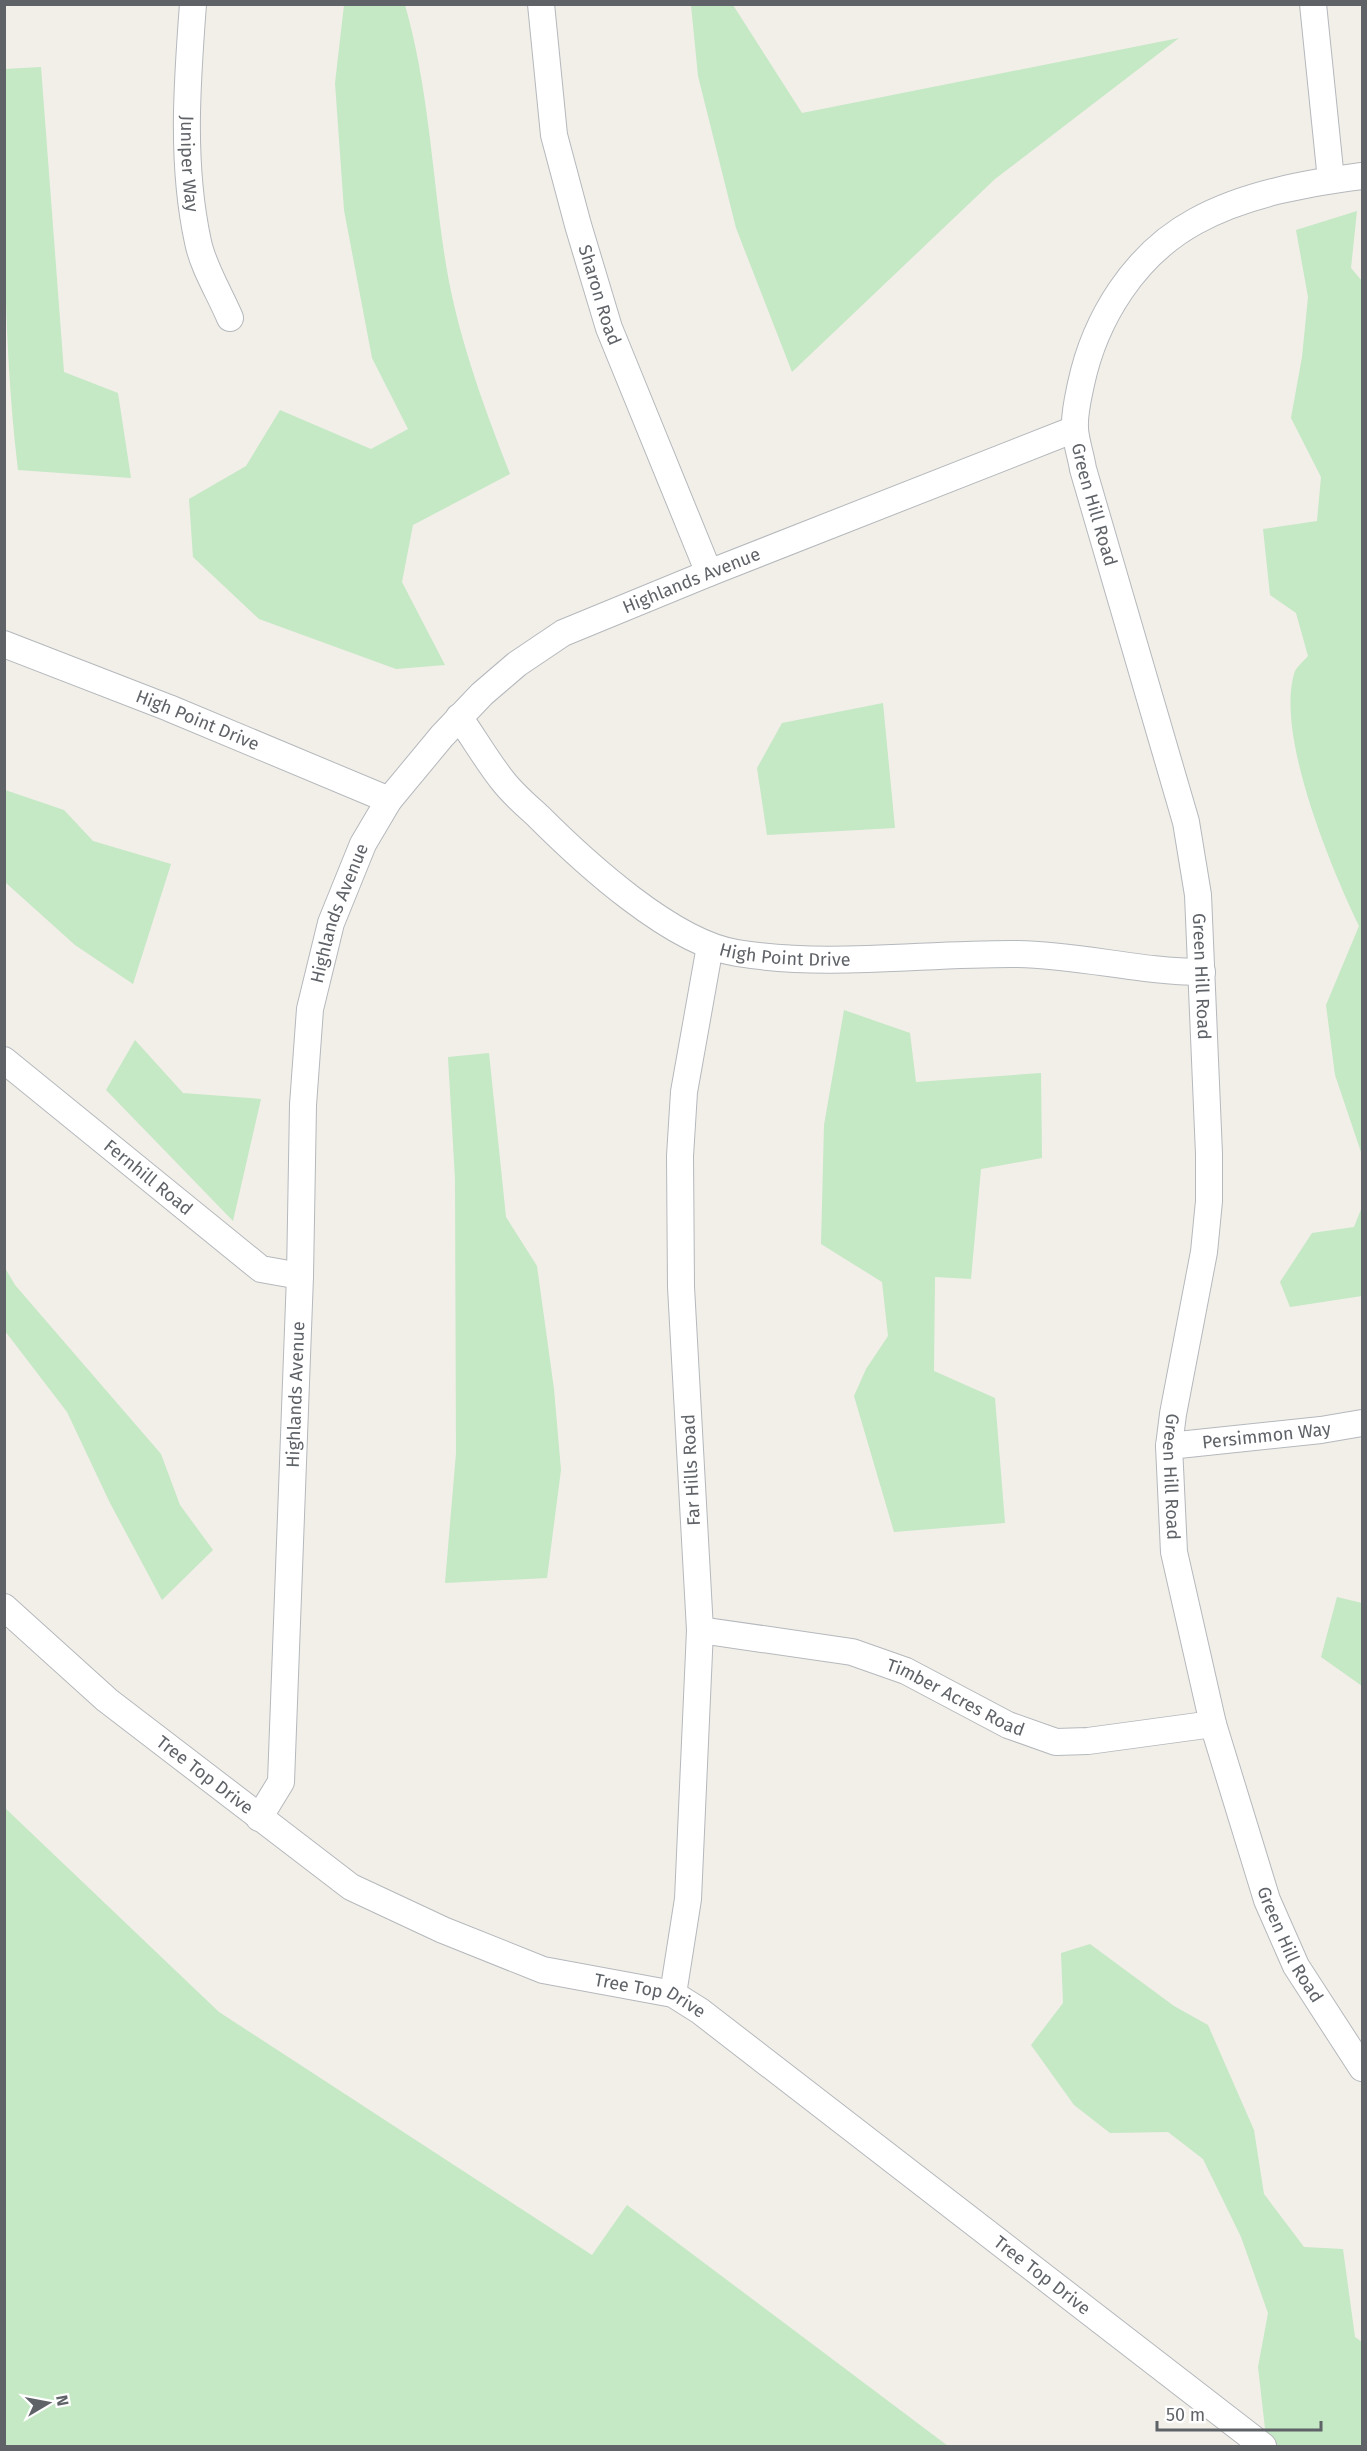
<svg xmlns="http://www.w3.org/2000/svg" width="1367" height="2451" font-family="'Fira Sans',sans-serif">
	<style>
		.green { fill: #c5e8c5 }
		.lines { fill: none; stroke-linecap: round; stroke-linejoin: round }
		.street-casing { stroke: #b5b8bc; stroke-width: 28 }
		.street { stroke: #fff; stroke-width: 26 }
		.labels { text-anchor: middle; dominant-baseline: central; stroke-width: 6; stroke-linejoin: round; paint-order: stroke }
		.street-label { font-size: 18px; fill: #5f6368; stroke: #fff }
	</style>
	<rect width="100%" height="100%" fill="#f1efe8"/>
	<g class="green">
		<path d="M 344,5 L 405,5 C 428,85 432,170 444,252 C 455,329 482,402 510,474 L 413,525 L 402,582 L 445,665 L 396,669 L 259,619 L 193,557 L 189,499 L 246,466 L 280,410 L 371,449 L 408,429 L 372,358 L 344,210 L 335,83 Z"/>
		<polygon points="691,5 733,5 802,113 1179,38 995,179 792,372 736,228 698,76"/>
		<path d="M 41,67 L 64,372 L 118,393 L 131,478 L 18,470 C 2,336 4,203 5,69 Z"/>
		<path d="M 1357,211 L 1351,268 L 1362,281 L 1362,1155 L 1335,1075 L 1326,1005 L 1359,926 C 1331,868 1276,736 1294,674 C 1295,668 1304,661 1308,656 L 1296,613 L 1270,595 L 1263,529 L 1317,521 L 1321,477 L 1291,418 L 1302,357 L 1308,297 L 1296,230 Z"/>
		<polygon points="883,703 895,828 767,835 757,768 782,723"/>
		<polygon points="5,790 64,810 93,841 171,864 133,984 75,945 5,882"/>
		<polygon points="844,1010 910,1033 916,1082 1041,1073 1042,1158 981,1169 971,1279 935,1277 934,1371 995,1398 1005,1523 894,1532 854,1396 866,1369 888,1336 882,1282 821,1244 824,1125"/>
		<polygon points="135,1040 183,1093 261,1099 233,1221 106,1090"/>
		<polygon points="489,1053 506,1217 537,1266 554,1389 561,1470 547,1578 445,1583 456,1453 455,1179 448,1057"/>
		<polygon points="1362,1207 1362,1296 1290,1307 1280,1282 1312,1233 1354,1227"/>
		<polygon points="5,1268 15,1285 161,1454 180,1505 213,1550 162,1600 110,1503 67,1412 5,1331"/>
		<polygon points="1337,1597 1362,1603 1362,1686 1321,1657"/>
		<polygon points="4,1807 219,2012 592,2255 627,2205 948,2446 5,2446"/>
		<polygon points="1090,1944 1174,2006 1208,2025 1254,2130 1264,2194 1304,2247 1343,2249 1355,2337 1362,2342 1362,2446 1267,2446 1258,2367 1268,2313 1241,2237 1203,2159 1168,2132 1110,2133 1074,2105 1031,2045 1063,2003 1061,1953"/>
	</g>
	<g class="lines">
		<g class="street-casing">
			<g id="street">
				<path id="s1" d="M 193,4 C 187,83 181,164 198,242 C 203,267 220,294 230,318"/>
				<path id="s2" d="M 541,4 L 554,135 L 578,225 L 609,328 L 709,573"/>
				<polyline points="1313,4 1331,180"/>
				<path id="s3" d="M 1362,176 C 1307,183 1245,194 1196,221 C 1135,254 1095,318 1081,384 C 1078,398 1074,414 1075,429 C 1076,442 1081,456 1083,469 L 1186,822 L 1198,895 L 1209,1154 L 1209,1201 L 1204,1252 L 1173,1414 L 1169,1446 L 1174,1552 L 1213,1724 L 1267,1900 L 1296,1966 L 1362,2068"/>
				<path id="s4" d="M 4,644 L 169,708 L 389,800"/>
				<path id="s5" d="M 459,717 C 474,738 487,761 503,781 C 513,794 526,805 538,816 C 584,862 672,943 737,953 C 830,968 924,953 1018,954 C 1080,955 1140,972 1202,972"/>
				<path id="s6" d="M 4,1060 L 261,1269 L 300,1276"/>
				<path id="s7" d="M 1169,1446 L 1321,1430 L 1362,1423"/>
				<path id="s8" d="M 4,1607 L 107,1700 L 351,1887 L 443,1930 L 543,1970 L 673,1994 L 700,2011 L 1263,2446"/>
				<path id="s9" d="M 700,1630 L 852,1652 L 906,1671 L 1008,1725 L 1056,1742 L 1088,1741 L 1213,1724"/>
				<path id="s10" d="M 259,1818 L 281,1782 L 300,1276 L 303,1105 L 310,1009 L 331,923 L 363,844 L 389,800 L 442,736 L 482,694 L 517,664 L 563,633 L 709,573 L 1075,429"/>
				<polyline points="673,1994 688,1899 700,1630 681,1287 680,1156 684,1092 710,946"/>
			</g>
		</g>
		<use href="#street" class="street"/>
	</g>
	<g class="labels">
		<g class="street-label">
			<text stroke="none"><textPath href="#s1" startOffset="160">Juniper Way</textPath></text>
			<text stroke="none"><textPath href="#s2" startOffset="298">Sharon Road</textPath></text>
			<text stroke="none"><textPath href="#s3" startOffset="502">Green Hill Road</textPath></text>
			<text stroke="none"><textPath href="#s10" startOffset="1422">Highlands Avenue</textPath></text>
			<text stroke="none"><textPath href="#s4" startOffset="208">High Point Drive</textPath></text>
			<text stroke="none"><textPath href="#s10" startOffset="916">Highlands Avenue</textPath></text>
			<text stroke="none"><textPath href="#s5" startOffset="420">High Point Drive</textPath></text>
			<text stroke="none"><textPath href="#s3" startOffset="988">Green Hill Road</textPath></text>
			<text stroke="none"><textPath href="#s6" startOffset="186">Fernhill Road</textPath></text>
			<text stroke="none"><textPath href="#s10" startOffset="430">Highlands Avenue</textPath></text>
			<text stroke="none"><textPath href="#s7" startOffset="98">Persimmon Way</textPath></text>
			<text transform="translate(691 1470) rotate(-93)">Far Hills Road</text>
			<text stroke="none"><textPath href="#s3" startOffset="1492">Green Hill Road</textPath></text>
			<text stroke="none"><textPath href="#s9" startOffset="267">Timber Acres Road</textPath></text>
			<text stroke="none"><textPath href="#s8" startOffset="262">Tree Top Drive</textPath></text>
			<text stroke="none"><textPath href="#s3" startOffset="1978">Green Hill Road</textPath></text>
			<text stroke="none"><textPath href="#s8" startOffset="766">Tree Top Drive</textPath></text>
			<text stroke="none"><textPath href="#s8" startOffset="1252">Tree Top Drive</textPath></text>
		</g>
	</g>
	<rect width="1367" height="2451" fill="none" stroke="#5f6368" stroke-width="12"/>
	<g transform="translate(48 2403) rotate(80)" stroke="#ffffff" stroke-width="4.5" paint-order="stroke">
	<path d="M0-4.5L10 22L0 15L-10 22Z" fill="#5f6368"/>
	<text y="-9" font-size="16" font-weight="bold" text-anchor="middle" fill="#5f6368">N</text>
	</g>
	<path d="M1157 2421v9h164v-9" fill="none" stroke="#5f6368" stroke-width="3"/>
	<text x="1166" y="2421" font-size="18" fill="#5f6368" stroke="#ffffff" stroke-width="4.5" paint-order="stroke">50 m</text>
</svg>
